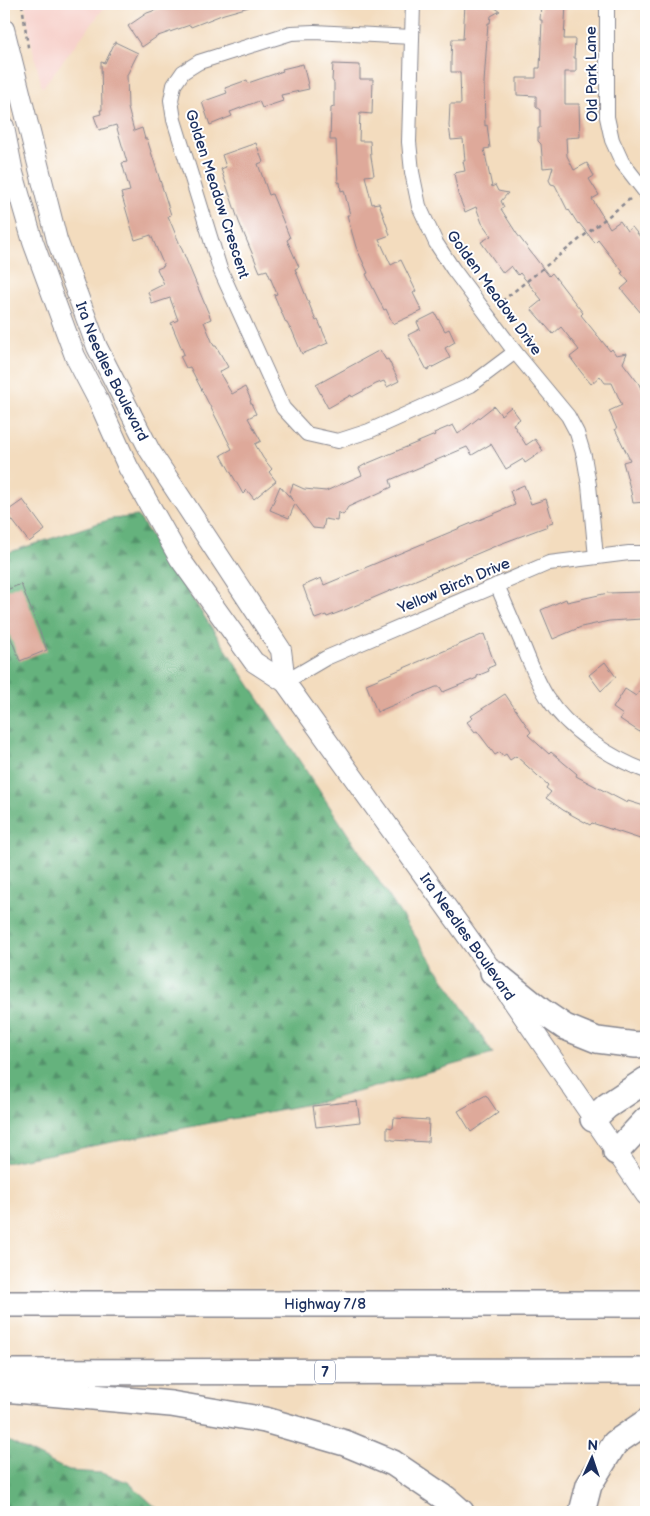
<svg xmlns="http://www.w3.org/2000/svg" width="650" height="1516" font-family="'Balsamiq Sans',sans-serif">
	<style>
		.built { fill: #f7d0ca }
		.forest { fill: url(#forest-firs); stroke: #40706e }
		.building { fill: #dea99a }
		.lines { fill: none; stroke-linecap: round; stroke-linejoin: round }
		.minor-casing { stroke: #87868e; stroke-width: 16 }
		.secondary-casing { stroke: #87868e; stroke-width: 22 }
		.motorway-casing { stroke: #87868e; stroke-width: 28 }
		.path { stroke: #87868e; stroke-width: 2.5; stroke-dasharray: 4 4; stroke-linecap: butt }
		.minor { stroke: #fff; stroke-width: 14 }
		.secondary { stroke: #fff; stroke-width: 20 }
		.motorway { stroke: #fff; stroke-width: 25 }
		.labels { text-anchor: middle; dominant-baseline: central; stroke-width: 4; stroke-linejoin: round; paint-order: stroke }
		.shield { fill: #fff; stroke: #5f6d8e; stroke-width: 1 }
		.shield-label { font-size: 14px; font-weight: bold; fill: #1b2f5e }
		.street-label { font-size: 15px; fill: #1b2f5e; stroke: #fff }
	</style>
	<defs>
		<pattern id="forest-firs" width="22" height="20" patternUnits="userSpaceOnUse" patternTransform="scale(1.25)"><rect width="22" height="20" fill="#65b27d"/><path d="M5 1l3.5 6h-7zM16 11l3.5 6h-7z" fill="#52916a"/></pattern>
	</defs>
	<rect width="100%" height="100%" fill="#fff"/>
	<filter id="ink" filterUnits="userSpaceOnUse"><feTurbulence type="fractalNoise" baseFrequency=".02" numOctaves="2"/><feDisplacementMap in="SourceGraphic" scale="10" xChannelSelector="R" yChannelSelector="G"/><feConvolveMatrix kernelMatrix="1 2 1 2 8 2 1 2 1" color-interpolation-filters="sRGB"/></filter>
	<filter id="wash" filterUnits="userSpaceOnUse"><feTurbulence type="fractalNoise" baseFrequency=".0096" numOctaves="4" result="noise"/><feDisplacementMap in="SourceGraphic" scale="20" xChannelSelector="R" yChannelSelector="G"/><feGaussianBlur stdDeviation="1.12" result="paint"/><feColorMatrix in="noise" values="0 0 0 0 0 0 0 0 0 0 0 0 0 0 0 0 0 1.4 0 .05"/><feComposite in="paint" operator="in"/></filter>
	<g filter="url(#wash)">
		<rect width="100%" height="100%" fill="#f3dcbe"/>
		<polygon class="built" points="25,4 107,4 42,88 30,36"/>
		<g class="forest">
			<polygon points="138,516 493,1054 324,1101 4,1163 4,554 111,519"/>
			<polygon points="4,1439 69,1471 101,1473 128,1482 161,1512 4,1512"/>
		</g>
		<g id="blocks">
			<g class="building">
				<polygon points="173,4 249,4 249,7 224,14 191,27 190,25 158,36 142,47 128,26 147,13"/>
				<polygon points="465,4 488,4 500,11 491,16 490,23 488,23 484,83 485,126 487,125 490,148 484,149 492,187 495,185 498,191 508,193 501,201 504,207 501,209 517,234 549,276 552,273 583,313 581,315 610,351 612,349 616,355 627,353 623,363 639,384 646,400 646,502 633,503 631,492 623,462 630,460 615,429 617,429 609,411 622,405 612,383 605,383 600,376 591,384 581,372 570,357 579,350 561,327 553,334 531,309 542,300 520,273 518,275 511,266 503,273 481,242 491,236 482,223 476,207 465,212 458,194 454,173 465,171 463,161 465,161 463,139 451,140 449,126 450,104 461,104 460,72 451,72 451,58 452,39 463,39"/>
				<polygon points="541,4 566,4 564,39 575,39 574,58 576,58 576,72 565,72 565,104 579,104 580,137 566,138 567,156 574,170 587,163 594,176 589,179 599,195 592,199 610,228 620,221 627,231 632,227 646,244 646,319 621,289 629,282 621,273 623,272 598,240 595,243 579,223 578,224 569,210 568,211 555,185 551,184 549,180 553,167 543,168 541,144 538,141 538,128 540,128 540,110 536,107 536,96 517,95 517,78 536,78 536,68 540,68 542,20 540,20"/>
				<polygon points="115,42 138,53 127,75 128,108 134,131 142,128 145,139 147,139 171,215 168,216 211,319 204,322 214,346 216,346 228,367 219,372 232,394 245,387 251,400 250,401 256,414 248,418 261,441 255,444 263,458 272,469 269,472 276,481 254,499 247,490 243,494 221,455 232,449 190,367 186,368 180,356 184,354 171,323 178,320 170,298 152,304 148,292 164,284 157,269 164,266 151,235 135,240 121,193 130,191 122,163 127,162 116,125 99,130 94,116 101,114 100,110 102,110 101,62 105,63"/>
				<polygon points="303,64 309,89 281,95 283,101 262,108 259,101 230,112 232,116 210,125 202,102 227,93 225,88 247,80 248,83 283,71 282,69"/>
				<polygon points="333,64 360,65 360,79 373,79 372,114 360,113 359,141 370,141 371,157 374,175 365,176 372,204 379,203 390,235 379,239 391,265 401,260 416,291 413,293 422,311 393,324 386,309 384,310 366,274 368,273 356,247 347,215 350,215 344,190 341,191 340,182 338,183 336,140 330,140 331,108 334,107 334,83 332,80"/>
				<polygon points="256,143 263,162 258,164 269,195 272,194 290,238 287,240 299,267 295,269 316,321 318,320 328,343 302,354 291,328 290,329 287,323 286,323 274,295 277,294 267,270 260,272 239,222 221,169 226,167 222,155"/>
				<polygon points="435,313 445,331 449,329 455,342 445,348 450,358 427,370 408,335 420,329 417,322"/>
				<polygon points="380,350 386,360 388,359 399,381 387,387 384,381 376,384 352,397 351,395 328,408 316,385"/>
				<polygon points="494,406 501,415 511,407 520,419 513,424 526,445 535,439 543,451 525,463 523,459 506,469 491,444 472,455 467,447 390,480 392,487 348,507 343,515 338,512 337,521 325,519 323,529 313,528 295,504 289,518 270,510 280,486 294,502 289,495 293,484 304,489 326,491 362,475 359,468 366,464 435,435 434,433 453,425 458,434"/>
				<polygon points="524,485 531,504 546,499 553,522 547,524 548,526 500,544 345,610 327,617 326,615 315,619 303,586 321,578 324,585 515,505 510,491"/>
				<polygon points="23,500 45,530 29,542 6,512"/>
				<polygon points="21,584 47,650 20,661 4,621 4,591"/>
				<polygon points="641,592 642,619 609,621 581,627 553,639 541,610 566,599 567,602 608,593"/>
				<polygon points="484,634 495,665 488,668 489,671 477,676 477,678 443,692 440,687 436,687 377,712 366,684"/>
				<polygon points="605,662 616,677 601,691 589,675"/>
				<polygon points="646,681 646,734 638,731 620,719 623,715 613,708 625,689 636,696"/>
				<polygon points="505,694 531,732 528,735 549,754 551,752 577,774 576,776 627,803 628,801 644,806 642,811 646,811 646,841 592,823 590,825 563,810 546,798 551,792 546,788 548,785 516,756 510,760 506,754 503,756 500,752 495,755 477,731 475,732 467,722 473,718 471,716"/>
				<polygon points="486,1095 498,1113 471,1132 458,1111"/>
				<polygon points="357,1101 360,1122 316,1127 313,1106"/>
				<polygon points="394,1118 429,1120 428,1142 392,1140 392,1139 387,1139 387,1127 393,1128"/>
			</g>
		</g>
	</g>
	<g filter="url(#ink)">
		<use href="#blocks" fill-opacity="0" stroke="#87868e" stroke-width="1"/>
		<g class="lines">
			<g class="minor-casing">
				<g id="minor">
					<polyline points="413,4 409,142 412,172 419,206 436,243 453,269 515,352 568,416 577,433 584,456 589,485 596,557"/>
					<polyline points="607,4 607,117 612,140 622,162 646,193"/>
					<polyline points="412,37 314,32 291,33 199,62 183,72 174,85 171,100 174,120 220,269 283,408 307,434 338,441 369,431 471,385 515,352"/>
					<path d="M 497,585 C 506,606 515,627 524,648 C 531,665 537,681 547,697 C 568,730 610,758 646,771"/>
					<polyline points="285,682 326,658 549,563 629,553 646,553"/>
				</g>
			</g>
			<g class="secondary-casing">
				<g id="secondary">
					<path id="s1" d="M 4,29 L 57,240 L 97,347 L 150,451 L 281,650 L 285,682"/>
					<path id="s2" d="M 4,127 L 13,173 L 33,242 L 75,356 L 98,400 L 128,467 L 180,559 L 254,662 L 285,682 L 493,972 L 646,1195"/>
				</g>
			</g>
			<g class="motorway-casing">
				<g id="motorway">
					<polyline points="493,972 540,1010 565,1027 597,1040 636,1045 646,1044"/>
					<polyline points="593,1119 607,1106 646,1080"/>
					<polyline points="616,1152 646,1120"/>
					<path id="s3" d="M 4,1304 L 646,1304"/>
					<polyline points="4,1372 646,1371"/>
					<polyline points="4,1389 171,1404 265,1420 345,1443 393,1463 445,1498 461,1512"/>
					<polyline points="582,1512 589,1485 615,1443 646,1422"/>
				</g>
			</g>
			<g class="path">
				<polyline points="22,4 28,47 26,49"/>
				<polyline points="502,301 630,199"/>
			</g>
			<use href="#minor" class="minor"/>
			<use href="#secondary" class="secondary"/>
			<use href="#motorway" class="motorway"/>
		</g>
	</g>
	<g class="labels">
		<rect class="shield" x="315" y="1360.5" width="20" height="23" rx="4"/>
		<g class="shield-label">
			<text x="325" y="1372">7</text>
		</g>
		<g class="street-label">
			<text transform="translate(592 74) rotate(-91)">Old Park Lane</text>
			<text transform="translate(217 194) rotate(72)">Golden Meadow Crescent</text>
			<text transform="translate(494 293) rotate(54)">Golden Meadow Drive</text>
			<text stroke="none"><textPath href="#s1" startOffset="360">Ira Needles Boulevard</textPath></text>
			<text transform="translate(454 586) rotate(-23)">Yellow Birch Drive</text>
			<text stroke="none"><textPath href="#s2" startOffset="946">Ira Needles Boulevard</textPath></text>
			<text stroke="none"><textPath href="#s3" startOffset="321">Highway 7/8</textPath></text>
		</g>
	</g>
	<rect width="650" height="1516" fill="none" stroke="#fff" stroke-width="20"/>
	<g transform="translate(592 1458) rotate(3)" stroke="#ffffff" stroke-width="4" paint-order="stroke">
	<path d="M0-4L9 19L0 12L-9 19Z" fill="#1b2f5e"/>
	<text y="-8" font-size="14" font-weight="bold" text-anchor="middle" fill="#1b2f5e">N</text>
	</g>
</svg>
